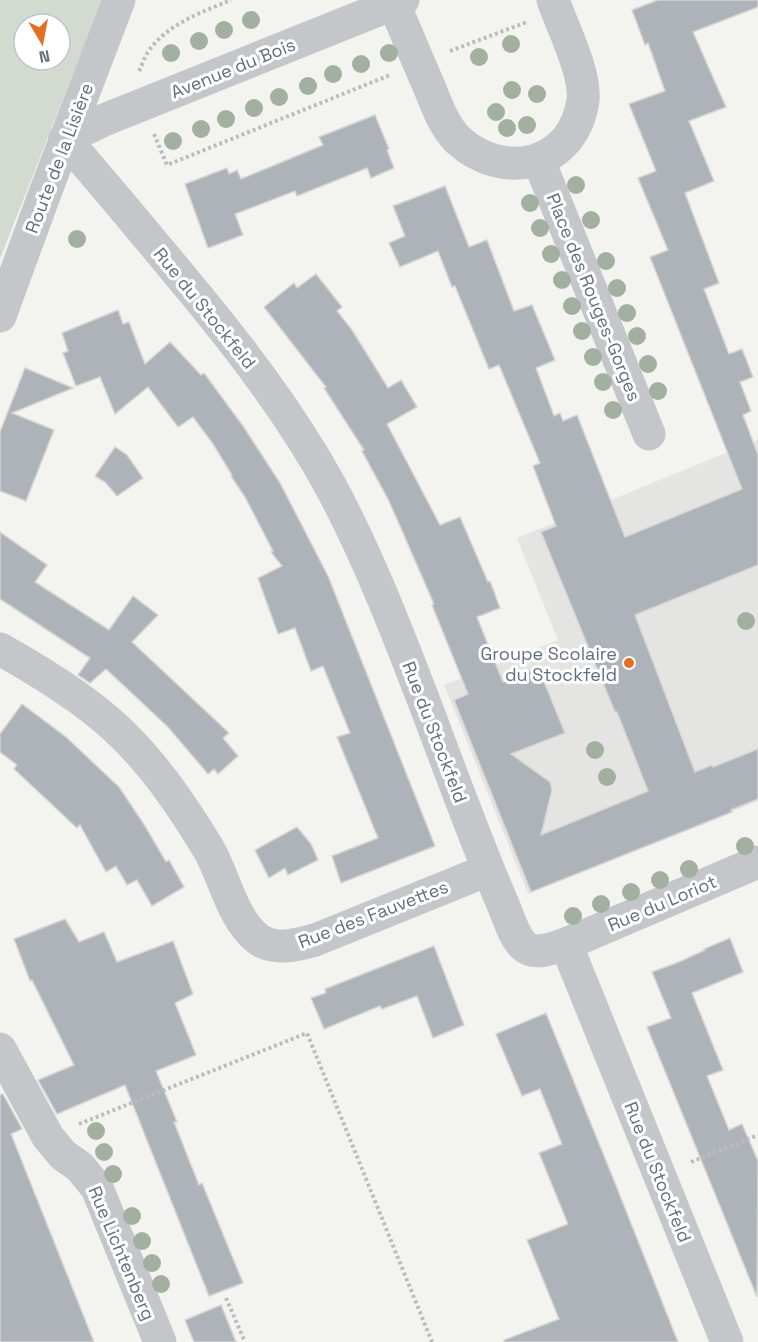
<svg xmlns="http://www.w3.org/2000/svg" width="758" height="1342" font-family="'Space Grotesk',sans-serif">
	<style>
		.built { fill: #e4e4e3 }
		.green { fill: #d3dbd1; fill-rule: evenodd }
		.building { fill: #aeb3b9; stroke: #d5d5d3; stroke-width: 1.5 }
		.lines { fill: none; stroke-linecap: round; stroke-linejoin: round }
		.path { stroke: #bbbcbf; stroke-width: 4; stroke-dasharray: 3 3; stroke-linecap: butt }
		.minor { stroke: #c4c6ca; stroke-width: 33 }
		.tree { fill: #a3b0a1 }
		.poi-dot { fill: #e46f20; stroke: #fff; stroke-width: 2 }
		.labels { text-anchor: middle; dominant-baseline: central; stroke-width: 6; stroke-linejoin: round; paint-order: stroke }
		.street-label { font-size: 18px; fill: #626e81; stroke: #fff }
		.poi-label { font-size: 18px; fill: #626e81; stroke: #fff; text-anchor: end }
	</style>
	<rect width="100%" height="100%" fill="#f3f4ef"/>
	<polygon class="built" points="758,440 758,801 528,894 444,685 558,640 517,538"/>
	<path class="green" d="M 0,0 L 102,0 L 0,259 ZM 24,24 L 60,24 L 60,60 L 24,60 Z"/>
	<g class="building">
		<polygon points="658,0 758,0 758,7 693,32 726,107 689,121 714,181 685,193 719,283 704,289 729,354 742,349 753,377 740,382 751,411 743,415 758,455 758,565 635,615 695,772 712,765 713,767 758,749 758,799 731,810 732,812 531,892 454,700 468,694 432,605 434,604 389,501 362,451 364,450 324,388 326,387 264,307 294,283 297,288 316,274 342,307 337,311 352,330 388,388 401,380 417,407 387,424 440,525 460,517 488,582 490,581 500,608 477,617 503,682 538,667 565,733 511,754 550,782 552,790 541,835 648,791 617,712 615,712 541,532 556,526 533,466 540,463 499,365 489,369 455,286 452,287 438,251 400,267 389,243 405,236 393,206 445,186 469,247 487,240 514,311 532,305 555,360 536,368 554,416 560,413 563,421 577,415 625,537 742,489 650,257 668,250 638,178 656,171 629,104 665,91 648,43 645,45 632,10"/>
		<polygon points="375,115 389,149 387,150 394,168 371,178 367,168 297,196 295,191 235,214 243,235 208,248 185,184 227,168 229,174 237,170 241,179 323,145 319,137"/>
		<polygon points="118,310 123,324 129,322 145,364 170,342 201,375 204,373 243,426 280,483 328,576 435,846 341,883 332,856 378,838 337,737 350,733 323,666 311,671 295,628 278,634 258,578 282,566 271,552 273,551 245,497 231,476 232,475 213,444 193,417 178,427 148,387 115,414 100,377 76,386 63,353 68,351 62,333"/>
		<polygon points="25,368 73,388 12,413 54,430 26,501 0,491 0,432"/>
		<polygon points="115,447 127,455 143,478 117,496 105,482 95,476"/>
		<polygon points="0,532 47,565 35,582 109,630 133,596 158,615 132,642 229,733 223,738 238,756 218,774 214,769 208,774 168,727 106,669 90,683 78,675 90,658 0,599"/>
		<polygon points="22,704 66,737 119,787 145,826 166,862 169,860 184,887 152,906 137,880 127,885 116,866 106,872 80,825 77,828 14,769 17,765 0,752 0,734"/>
		<polygon points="297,827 311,844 318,860 288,875 285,868 269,878 255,850"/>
		<polygon points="65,919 79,942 104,932 117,962 173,941 193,994 175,1003 196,1055 156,1071 177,1122 174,1122 199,1185 202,1183 243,1283 209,1296 125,1085 57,1114 38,1080 74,1065 32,980 30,981 14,939"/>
		<polygon points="730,938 743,972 692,993 723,1070 707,1076 729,1130 742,1124 758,1161 757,1297 647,1027 671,1018 652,972 679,962 705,950 704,949"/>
		<polygon points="434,946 464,1025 433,1038 417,996 382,1009 380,1006 324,1029 311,998 326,993 325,989"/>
		<polygon points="546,1013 615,1183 678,1342 504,1342 504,1340 559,1319 527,1240 568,1224 539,1153 562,1144 540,1089 522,1096 496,1034"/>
		<polygon points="3,1094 22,1129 11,1134 94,1342 0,1342 0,1095"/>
		<polygon points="221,1305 236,1342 194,1342 185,1320"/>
	</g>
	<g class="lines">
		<g class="path">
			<polyline points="450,51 527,22"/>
			<path d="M 139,71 C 143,64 145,55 150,49 C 170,23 202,12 231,0"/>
			<polyline points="154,134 167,165 390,75"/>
			<polyline points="79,1124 307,1033 432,1342"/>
			<polyline points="691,1162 758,1135"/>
			<polyline points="226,1298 245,1342"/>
		</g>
		<g class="minor">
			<path d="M 394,4 C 405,30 416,57 428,84 C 436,103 443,125 458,140 C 504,182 574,166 583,100 C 586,73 562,26 553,0"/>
			<path d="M 65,139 C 105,185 144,232 183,279 C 237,344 290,412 331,487 C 368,556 397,631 425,704 C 450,770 474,837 502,902 C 508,915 513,936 524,946 C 535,956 554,948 566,944 L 727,1342"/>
			<polyline points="65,139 104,120 403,0"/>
			<polyline points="539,161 649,434"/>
			<polyline points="0,316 45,193 119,0"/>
			<path d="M 0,649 C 43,673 92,703 126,738 C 159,771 184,809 208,848 C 225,877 231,917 258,939 C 274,951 297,945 315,940 L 488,870"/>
			<polyline points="566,944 758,862"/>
			<polyline points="0,1049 48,1137 63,1155 80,1167 97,1188 160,1342"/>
		</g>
	</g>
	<g class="tree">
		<circle cx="251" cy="20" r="9"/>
		<circle cx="224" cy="30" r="9"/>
		<circle cx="199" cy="41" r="9"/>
		<circle cx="511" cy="44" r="9"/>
		<circle cx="171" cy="53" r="9"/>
		<circle cx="389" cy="53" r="9"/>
		<circle cx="479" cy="57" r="9"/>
		<circle cx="361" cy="64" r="9"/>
		<circle cx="333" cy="74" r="9"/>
		<circle cx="308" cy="86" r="9"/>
		<circle cx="512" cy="90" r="9"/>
		<circle cx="537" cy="94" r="9"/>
		<circle cx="279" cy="97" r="9"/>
		<circle cx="254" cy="108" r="9"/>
		<circle cx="496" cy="112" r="9"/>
		<circle cx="226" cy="119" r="9"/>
		<circle cx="527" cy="125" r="9"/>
		<circle cx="507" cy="128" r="9"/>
		<circle cx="201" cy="129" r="9"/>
		<circle cx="173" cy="141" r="9"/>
		<circle cx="576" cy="185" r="9"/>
		<circle cx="530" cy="203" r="9"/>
		<circle cx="591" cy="220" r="9"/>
		<circle cx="540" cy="228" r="9"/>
		<circle cx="77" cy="239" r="9"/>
		<circle cx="551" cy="254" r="9"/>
		<circle cx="606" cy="261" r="9"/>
		<circle cx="562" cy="280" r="9"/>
		<circle cx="617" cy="288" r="9"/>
		<circle cx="572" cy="306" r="9"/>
		<circle cx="627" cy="313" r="9"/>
		<circle cx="582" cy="331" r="9"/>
		<circle cx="637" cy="336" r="9"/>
		<circle cx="593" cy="357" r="9"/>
		<circle cx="648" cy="364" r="9"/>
		<circle cx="603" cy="382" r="9"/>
		<circle cx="658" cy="391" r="9"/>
		<circle cx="613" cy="410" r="9"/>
		<circle cx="746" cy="621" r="9"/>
		<circle cx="595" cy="750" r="9"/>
		<circle cx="607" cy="777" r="9"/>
		<circle cx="745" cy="846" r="9"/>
		<circle cx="689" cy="869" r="9"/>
		<circle cx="660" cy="880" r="9"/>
		<circle cx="631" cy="892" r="9"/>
		<circle cx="601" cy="904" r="9"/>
		<circle cx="573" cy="916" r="9"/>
		<circle cx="96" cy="1131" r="9"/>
		<circle cx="104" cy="1152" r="9"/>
		<circle cx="113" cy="1174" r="9"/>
		<circle cx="132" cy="1216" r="9"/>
		<circle cx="142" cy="1241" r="9"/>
		<circle cx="152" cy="1263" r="9"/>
		<circle cx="161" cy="1284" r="9"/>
	</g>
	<circle class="poi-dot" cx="629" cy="663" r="6"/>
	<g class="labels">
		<g class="street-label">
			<text transform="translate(233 68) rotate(-22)">Avenue du Bois</text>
			<text transform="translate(59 158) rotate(-69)">Route de la Lisière</text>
			<text transform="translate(594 297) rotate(68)">Place des Rouges-Gorges</text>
			<text transform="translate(205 308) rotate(51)">Rue du Stockfeld</text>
			<text transform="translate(435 732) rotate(69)">Rue du Stockfeld</text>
			<text transform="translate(662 903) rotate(-23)">Rue du Loriot</text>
			<text transform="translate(373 914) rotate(-21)">Rue des Fauvettes</text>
			<text transform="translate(658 1172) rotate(68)">Rue du Stockfeld</text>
			<text transform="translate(122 1253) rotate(67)">Rue Lichtenberg</text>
		</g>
		<g class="poi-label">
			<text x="617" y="653">Groupe Scolaire<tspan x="617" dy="21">du Stockfeld</tspan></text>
		</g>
	</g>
	<g transform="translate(42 42) rotate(170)"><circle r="28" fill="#ffffff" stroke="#c0c5cd" stroke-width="1.5"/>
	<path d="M0-4.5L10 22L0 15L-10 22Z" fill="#e46f20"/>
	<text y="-9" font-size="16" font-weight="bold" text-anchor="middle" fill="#626e81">N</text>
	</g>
</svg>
